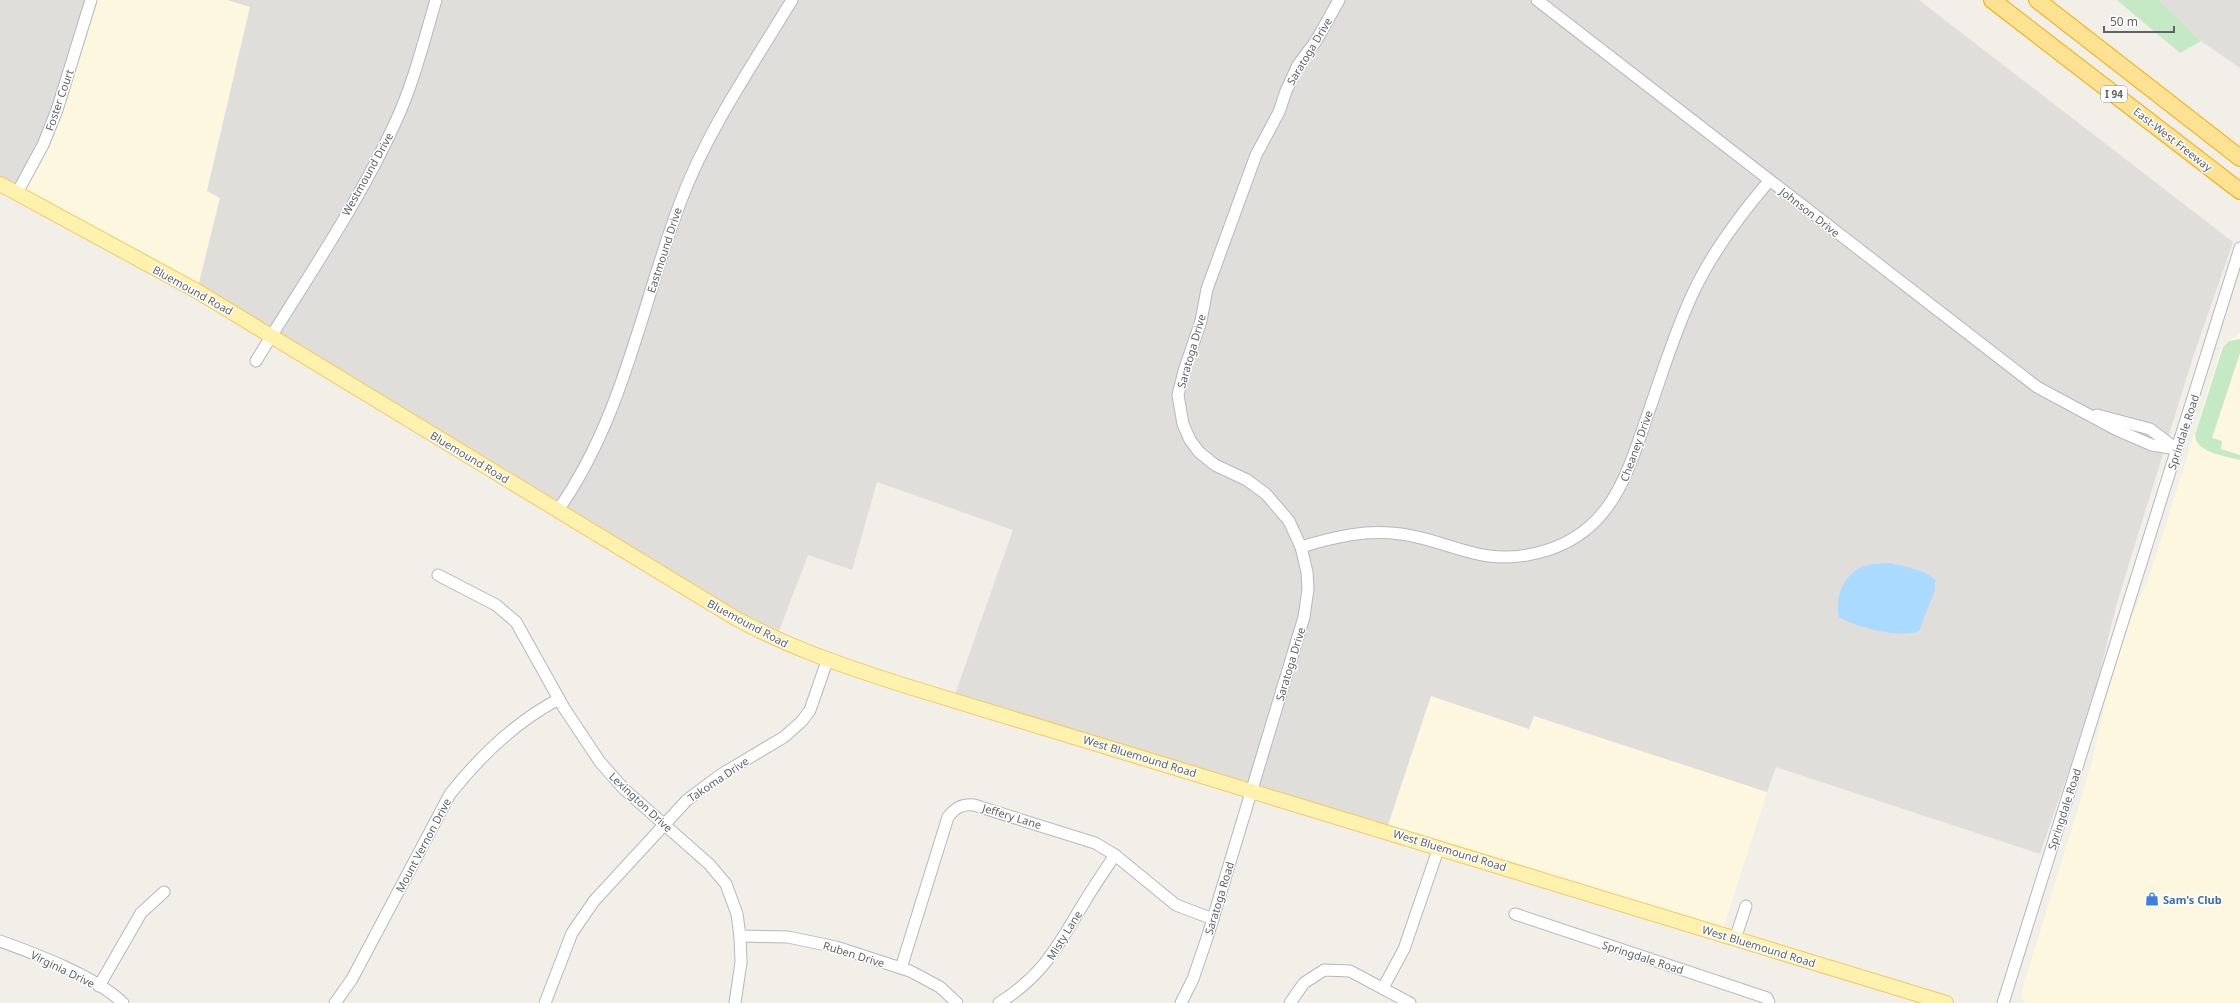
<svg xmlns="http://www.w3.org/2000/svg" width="2240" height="1003" font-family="'Noto Sans',sans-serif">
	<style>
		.commercial { fill: #fef7e0 }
		.industrial { fill: #e0deda }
		.green { fill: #c5e8c5 }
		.water { fill: #aadaff }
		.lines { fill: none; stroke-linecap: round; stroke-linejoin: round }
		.minor-casing { stroke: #b5b8bc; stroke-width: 13 }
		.major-casing { stroke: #f2c960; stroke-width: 16 }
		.highway-casing { stroke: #f9ab00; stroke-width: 18 }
		.minor { stroke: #fff; stroke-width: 11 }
		.major { stroke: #fff2af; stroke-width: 14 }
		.highway { stroke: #fde293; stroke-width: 16 }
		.labels { text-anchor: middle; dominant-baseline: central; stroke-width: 3; stroke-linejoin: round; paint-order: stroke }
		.shield { fill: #fff; stroke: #8f9295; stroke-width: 1 }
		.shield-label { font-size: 10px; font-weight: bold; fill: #5f6368 }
		.street-label { font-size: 11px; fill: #5f6368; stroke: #fff }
		.shop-label { font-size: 11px; font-weight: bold; fill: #366cbe; stroke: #fff; text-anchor: start }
	</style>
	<rect width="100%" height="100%" fill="#f1efe8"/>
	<g class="commercial">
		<polygon points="95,0 227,0 250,7 207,190 220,198 197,291 17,193"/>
		<polygon points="2240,333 2240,1003 2025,1003 2022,998 2023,987 2091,766 2108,691 2131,618 2149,578 2222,346"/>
		<polygon points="1430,696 1529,729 1534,716 1767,792 1721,935 1386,831"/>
	</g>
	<g class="industrial">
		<polygon points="0,0 95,0 57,110 17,193 0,184"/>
		<polygon points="227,0 1919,0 2233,242 2193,357 2116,606 2098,680 2071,764 2040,854 1776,767 1767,792 1534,716 1529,729 1431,696 1386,831 953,700 1013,530 877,482 852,570 808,555 776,639 197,291 220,198 207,191 250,7"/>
		<polygon points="2159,0 2240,0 2240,68 2201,41"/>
	</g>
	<g class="green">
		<polygon points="2117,0 2159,0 2201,41 2180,53"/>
		<path d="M 2240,339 L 2240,353 L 2212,438 L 2222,441 L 2221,449 L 2240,455 L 2240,460 C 2226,456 2196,453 2195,435 L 2223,347 L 2229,341 Z"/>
	</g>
	<path class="water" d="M 1890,563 C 1905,567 1924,569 1935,580 L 1935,590 L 1919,631 C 1901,639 1855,627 1839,617 C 1834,595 1846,570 1868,565 C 1875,563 1883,564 1890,563 Z"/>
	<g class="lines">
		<g class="minor-casing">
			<g id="minor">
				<polyline points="1537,0 2037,387 2117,430 2152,445 2177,449"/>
				<polyline points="17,193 43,145 57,110 91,0"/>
				<path d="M 256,361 C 304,282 358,205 396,121 C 414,82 424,40 436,0"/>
				<polyline points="2097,415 2150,429 2175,448"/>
				<path d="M 558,510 C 623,418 641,307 680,203 C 707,131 752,66 792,0"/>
				<path d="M 1301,547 C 1334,537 1366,529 1401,534 C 1452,541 1480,567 1537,553 C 1612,535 1627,474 1649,411 C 1663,371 1675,331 1693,293 C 1712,252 1740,215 1769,181"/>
				<polyline points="438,575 496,605 516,622 564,708 600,762 624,789 709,864 726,884 737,914 740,936 741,962 735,1003"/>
				<polyline points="1515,914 1767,998 1769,1003"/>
				<polyline points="740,936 788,937 836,947 910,971 940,987 957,1003"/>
				<polyline points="1735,939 1746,906"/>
				<path d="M 0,941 C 36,954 95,976 123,1003"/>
				<path d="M 901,968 L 948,817 C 956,807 962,804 974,805 L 1095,843 L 1115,855 L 1176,905 L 1213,919"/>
				<polyline points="99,986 141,913 164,892"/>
				<polyline points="1383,988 1404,949 1439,847"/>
				<path d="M 335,1003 L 352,979 L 450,794 C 481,755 515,722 559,699"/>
				<polyline points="545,1003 572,933 594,901 687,800 722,774 784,737 802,721 810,710 827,661"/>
				<path d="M 999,1003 C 1045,974 1058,945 1085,901 C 1094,886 1105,870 1115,855"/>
				<polyline points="1181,1003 1193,979 1208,935 1304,617 1308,589 1307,572 1301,547 1289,521 1266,494 1247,480 1215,465 1199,452 1190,440 1183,424 1178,395 1184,371 1201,321 1207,289 1256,155 1279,112 1286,91 1298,65 1316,41 1339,0"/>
				<polyline points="1290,1003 1304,983 1324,970 1350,971 1410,1003"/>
				<polyline points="2003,1003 2240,248"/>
			</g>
		</g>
		<g class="major-casing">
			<path id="major" d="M 0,184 L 197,291 L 735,618 C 790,648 844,666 903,685 L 1946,1003"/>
		</g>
		<g class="highway-casing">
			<g id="highway">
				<polyline points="1992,0 2240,191"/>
				<polyline points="2037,0 2240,158"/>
			</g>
		</g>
		<use href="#minor" class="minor"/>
		<use href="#major" class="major"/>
		<use href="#highway" class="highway"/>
	</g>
	<defs>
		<g id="shop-bare" transform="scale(1.08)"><path d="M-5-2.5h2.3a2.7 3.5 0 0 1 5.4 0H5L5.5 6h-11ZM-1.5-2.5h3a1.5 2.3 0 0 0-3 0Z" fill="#3f7fe0" stroke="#fff" stroke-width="2.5" paint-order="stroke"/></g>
	</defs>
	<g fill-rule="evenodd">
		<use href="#shop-bare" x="2152" y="899"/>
	</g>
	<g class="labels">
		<rect class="shield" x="2101" y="86" width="26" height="16" rx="3"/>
		<g class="shield-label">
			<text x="2114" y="94">I 94</text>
		</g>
		<g class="street-label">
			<text transform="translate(1309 51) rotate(-59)">Saratoga Drive</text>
			<text transform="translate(59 100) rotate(-71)">Foster Court</text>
			<text transform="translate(2173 139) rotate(38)">East-West Freeway</text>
			<text transform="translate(367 174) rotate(-61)">Westmound Drive</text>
			<text transform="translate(1810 212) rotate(38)">Johnson Drive</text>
			<text transform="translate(664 250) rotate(-72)">Eastmound Drive</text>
			<text transform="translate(193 290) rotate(29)">Bluemound Road</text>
			<text transform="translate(1191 351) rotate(-74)">Saratoga Drive</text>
			<text transform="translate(2183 432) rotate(-72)">Sprindale Road</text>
			<text transform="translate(1636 446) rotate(-70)">Cheaney Drive</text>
			<text transform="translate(470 457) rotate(31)">Bluemound Road</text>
			<text transform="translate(748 623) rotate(28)">Bluemound Road</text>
			<text transform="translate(1290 664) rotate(-73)">Saratoga Drive</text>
			<text transform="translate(1140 756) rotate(17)">West Bluemound Road</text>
			<text transform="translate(718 779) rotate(-34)">Takoma Drive</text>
			<text transform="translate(641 802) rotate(43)">Lexington Drive</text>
			<text transform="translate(2064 809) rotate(-72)">Springdale Road</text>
			<text transform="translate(1012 816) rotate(17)">Jeffery Lane</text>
			<text transform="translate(423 845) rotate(-62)">Mount Vernon Drive</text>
			<text transform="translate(1450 850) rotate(17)">West Bluemound Road</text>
			<text transform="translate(1219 898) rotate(-73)">Saratoga Road</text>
			<text transform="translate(1064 935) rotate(-58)">Misty Lane</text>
			<text transform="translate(1759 946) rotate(17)">West Bluemound Road</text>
			<text transform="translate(854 954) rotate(17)">Ruben Drive</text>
			<text transform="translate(1643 957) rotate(18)">Springdale Road</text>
			<text transform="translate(63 969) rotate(26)">Virginia Drive</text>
		</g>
		<g class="shop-label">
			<text x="2163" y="899">Sam's Club</text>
		</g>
	</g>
	<path d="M2104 26v6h70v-6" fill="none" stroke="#5f6368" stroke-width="2"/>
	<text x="2110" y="26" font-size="12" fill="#5f6368" stroke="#ffffff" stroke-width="3" paint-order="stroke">50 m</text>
</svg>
